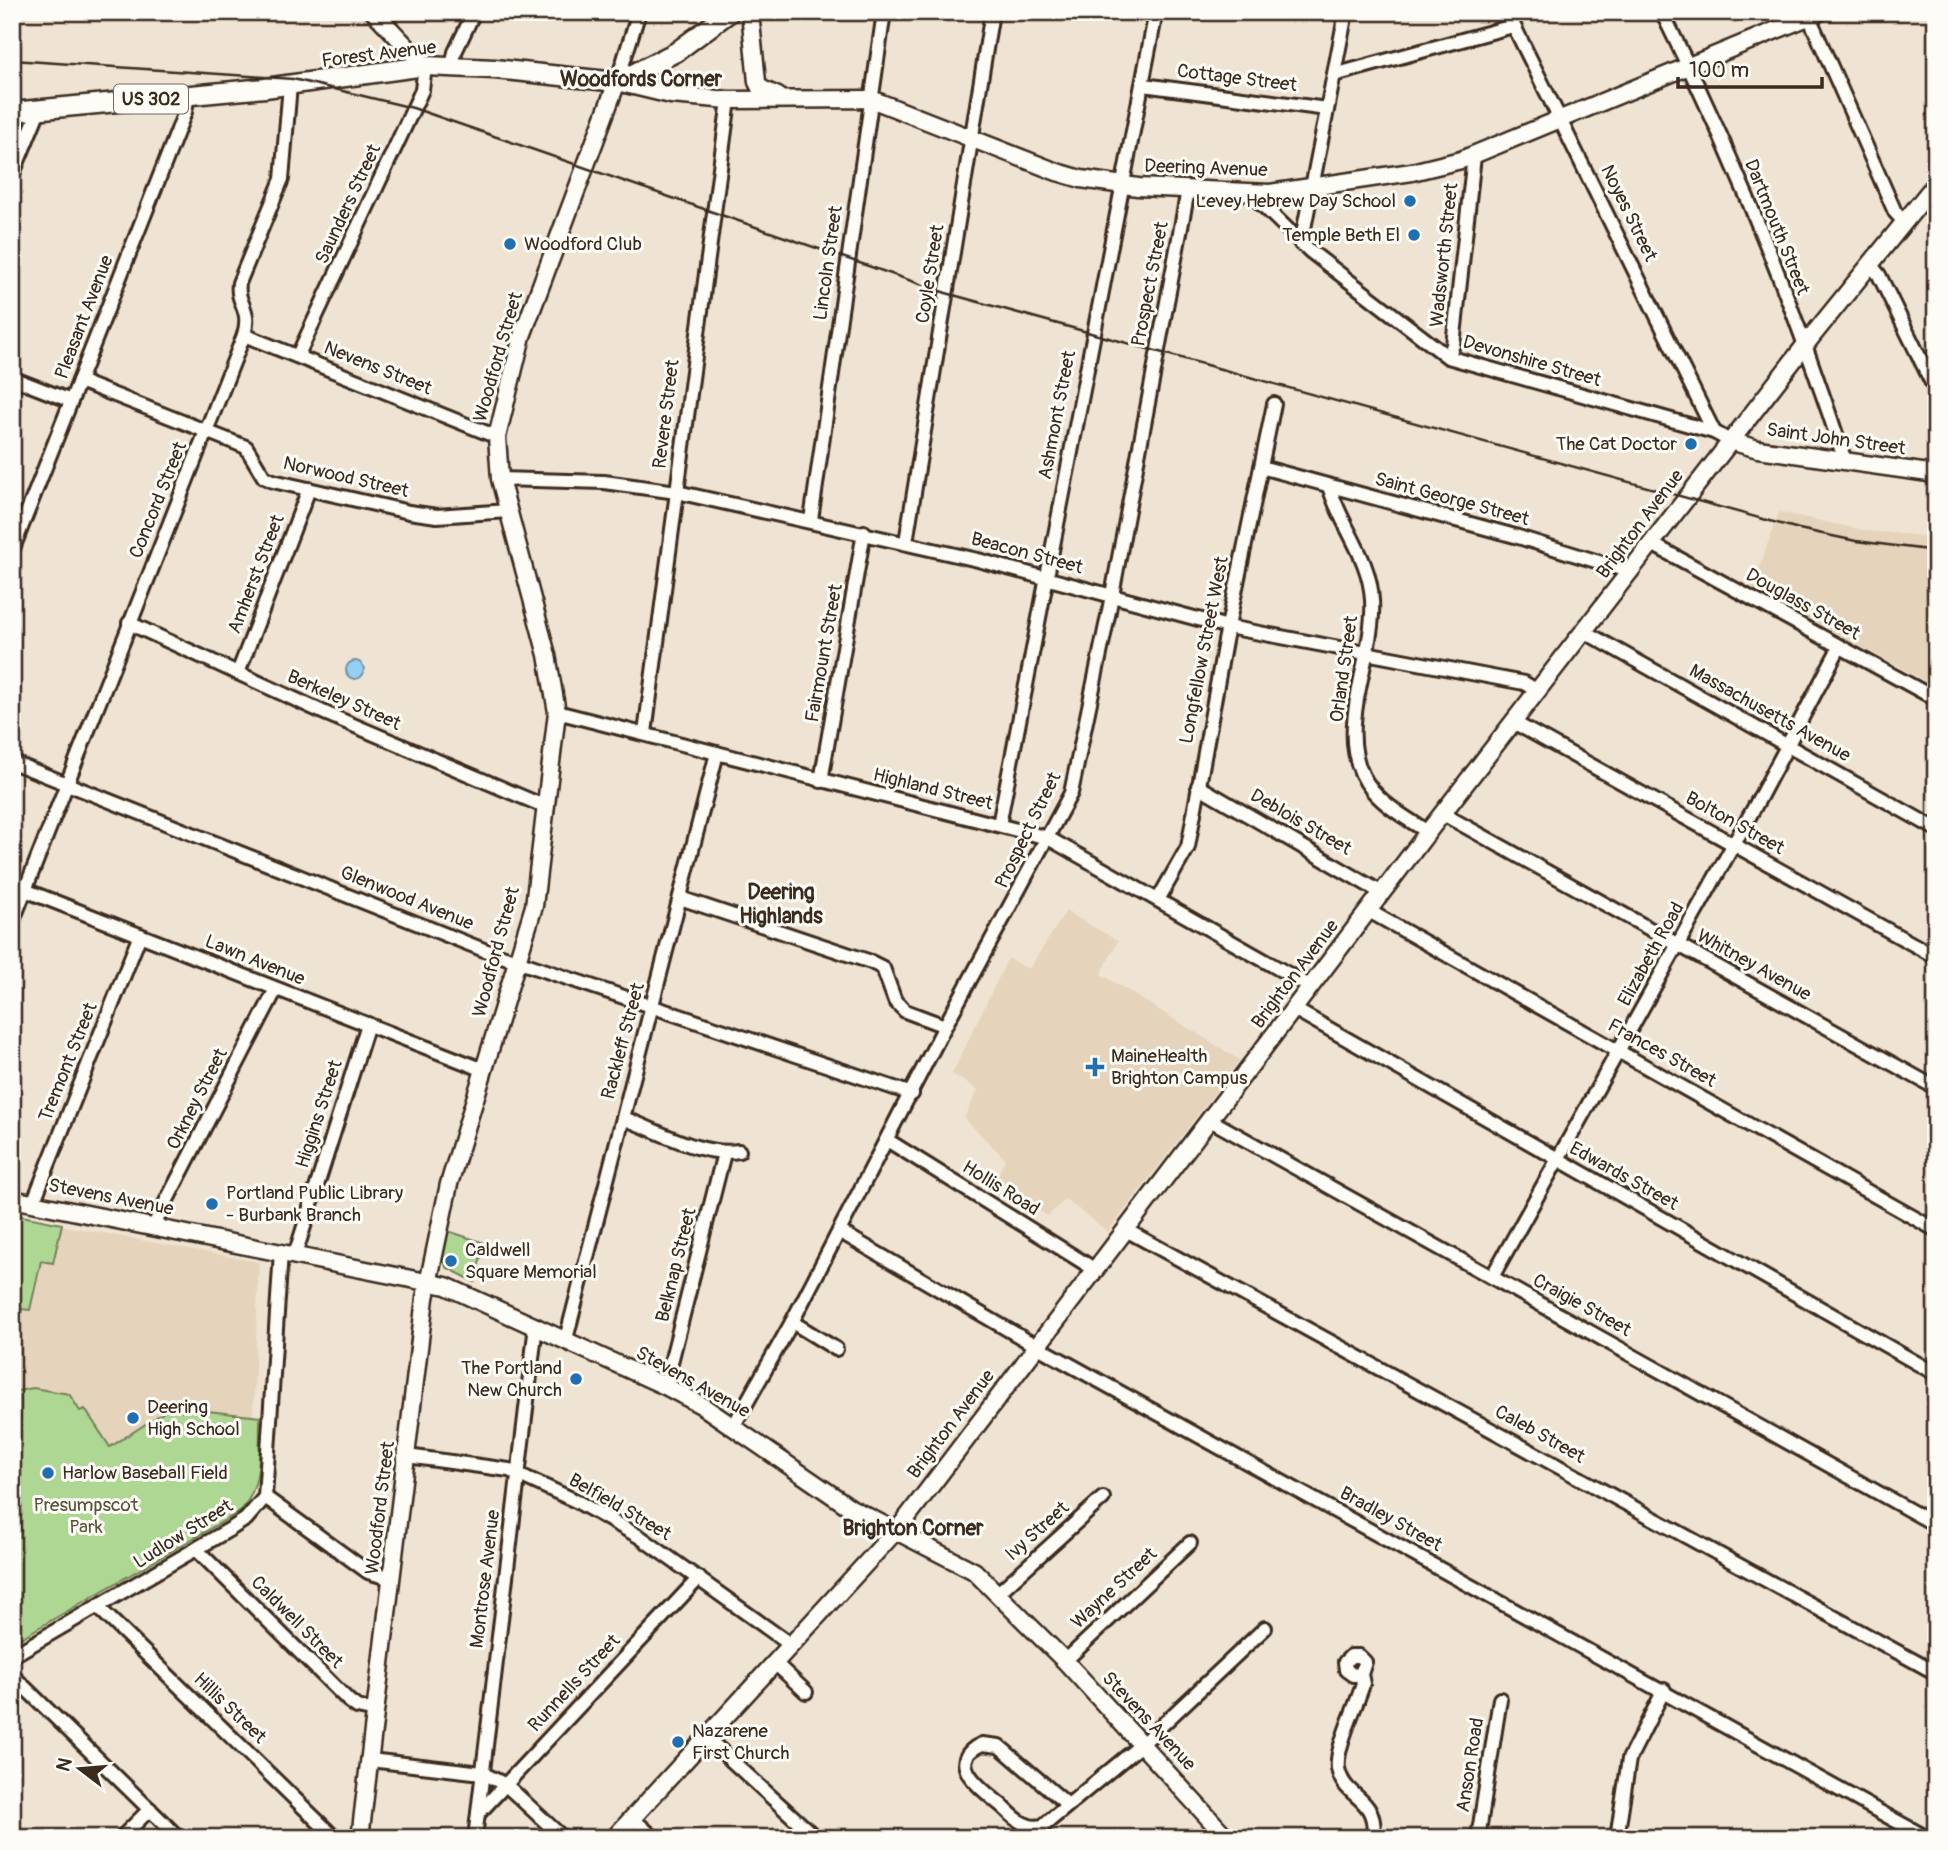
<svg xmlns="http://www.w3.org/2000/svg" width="1948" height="1850" font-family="Pangolin,sans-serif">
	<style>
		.built { fill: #e5d4bb }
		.green { fill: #afd794; stroke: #758059; stroke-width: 2 }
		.water { fill: #95cff5; stroke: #718d9f; stroke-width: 2 }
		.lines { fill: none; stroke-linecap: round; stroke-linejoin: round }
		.minor-casing { stroke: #3b2a1e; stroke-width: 18 }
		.major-casing { stroke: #3b2a1e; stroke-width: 21 }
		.highway-casing { stroke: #3b2a1e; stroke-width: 23 }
		.minor { stroke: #fdfcf7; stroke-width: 12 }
		.major { stroke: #fdfcf7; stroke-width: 16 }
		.highway { stroke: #fdfcf7; stroke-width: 18 }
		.rail { stroke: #3b2a1e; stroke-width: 2.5 }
		.poi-dot { fill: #1f6fb2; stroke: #fdfcf7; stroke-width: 2.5 }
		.labels { text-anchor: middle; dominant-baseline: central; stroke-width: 6; stroke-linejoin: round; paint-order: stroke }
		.shield { fill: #fdfcf7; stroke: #75695f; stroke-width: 2 }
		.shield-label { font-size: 18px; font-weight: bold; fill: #3b2a1e }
		.street-label { font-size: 19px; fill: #3b2a1e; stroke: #fdfcf7 }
		.poi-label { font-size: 19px; fill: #3b2a1e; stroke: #fdfcf7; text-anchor: start }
		.park-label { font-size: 19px; fill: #58553c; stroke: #fdfcf7 }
		.neighbourhood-label { font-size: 21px; font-weight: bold; fill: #3b2a1e; stroke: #fdfcf7 }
	</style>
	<rect width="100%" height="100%" fill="#efe4d4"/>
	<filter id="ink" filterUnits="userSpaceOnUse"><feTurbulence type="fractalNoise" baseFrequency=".0143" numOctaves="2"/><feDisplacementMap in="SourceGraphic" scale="14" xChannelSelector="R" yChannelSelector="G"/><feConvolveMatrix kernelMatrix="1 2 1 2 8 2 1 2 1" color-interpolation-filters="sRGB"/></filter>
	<g filter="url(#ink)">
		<g class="built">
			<polygon points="1779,512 1868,531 1936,537 1936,687 1752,588"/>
			<polygon points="1066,911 1118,941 1101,974 1240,1060 1108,1232 1065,1199 1048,1216 994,1183 1005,1159 964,1118 978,1090 952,1074 1008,958 1029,969"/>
			<polygon points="12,1216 259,1262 250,1500 12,1641"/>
		</g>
		<g class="green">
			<polygon points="12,1214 62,1224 53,1263 41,1261 30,1310 21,1309 12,1350"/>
			<polygon points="445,1230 484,1243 475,1282 446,1267 442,1252"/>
			<path d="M 33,1388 L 69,1394 L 80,1411 L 85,1409 L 110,1447 L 175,1405 L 182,1411 L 190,1409 L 260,1417 C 259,1451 263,1484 241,1511 L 12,1643 L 12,1392 Z"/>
		</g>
		<circle class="water" cx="355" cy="670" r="9"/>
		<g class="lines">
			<g class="minor-casing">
				<g id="minor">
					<polyline points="1507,12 1714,432"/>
					<path d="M 1662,12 C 1734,156 1795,308 1845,461"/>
					<polyline points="1807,12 1895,212 1904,222"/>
					<polyline points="452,67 455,52 474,12"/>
					<polyline points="1334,75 1513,26"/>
					<polyline points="617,82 639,12"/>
					<polyline points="1143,85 1327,109"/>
					<polyline points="12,176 39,110"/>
					<polyline points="1250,193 1310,251 1448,357 1714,432 1730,441"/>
					<polyline points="1301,244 1346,12"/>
					<polyline points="1870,264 1879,275 1936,391"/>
					<polyline points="244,335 497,437"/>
					<polyline points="298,355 422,90 425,66"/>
					<polyline points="1448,357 1453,345 1474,156"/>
					<polyline points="12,378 71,401"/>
					<polyline points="79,381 246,447 264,477 273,481 409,512 437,516 508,511"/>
					<polyline points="1261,467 1515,536 1631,572"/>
					<polyline points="500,479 604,482 677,492 978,560 1228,627 1524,683 1539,692"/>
					<path d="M 1329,486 C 1340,525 1370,557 1372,600 C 1376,660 1328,739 1373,791 C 1388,808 1409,820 1428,832"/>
					<polyline points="811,520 884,12"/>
					<polyline points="906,542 992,12"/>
					<polyline points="1652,544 1936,699"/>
					<polyline points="12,551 185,112 188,95"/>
					<polyline points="129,623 327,714 546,807"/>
					<polyline points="1585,632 1936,829"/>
					<polyline points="238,673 309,489"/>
					<polyline points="557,712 1048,838 1311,987"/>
					<polyline points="1515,723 1936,957"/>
					<polyline points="645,733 729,100"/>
					<polyline points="12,762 484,950 912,1094"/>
					<polyline points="821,781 864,532"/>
					<polyline points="1198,786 1382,893"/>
					<polyline points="1443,814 1936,1088"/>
					<polyline points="999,825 1156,12"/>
					<polyline points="12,885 484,1070"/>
					<polyline points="680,898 871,962 883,968 895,1001 905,1011 945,1026"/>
					<polyline points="1159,898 1188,847 1225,641 1274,404"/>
					<polyline points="1369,911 1936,1230"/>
					<path d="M 12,923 L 244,335 C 252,307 236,305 239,283 L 282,179 L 290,85"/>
					<polyline points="1294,1009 1936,1374"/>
					<path d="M 623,1118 C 659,1131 701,1157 739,1151"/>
					<polyline points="1210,1120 1936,1525"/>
					<polyline points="887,1140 1094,1269"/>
					<polyline points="33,1203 140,935"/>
					<polyline points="153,1227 276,989"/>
					<polyline points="1126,1230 1936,1673"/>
					<polyline points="839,1231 1036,1346 1927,1838"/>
					<polyline points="295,1255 368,1024"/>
					<polyline points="1492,1277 1759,799 1840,646"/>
					<polyline points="792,1322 836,1349"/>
					<polyline points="566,1339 717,753"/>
					<polyline points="665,1386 724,1153"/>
					<polyline points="733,1427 792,1322 945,1026 1071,793 1109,611 1188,190"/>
					<polyline points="407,1456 509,1470 576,1501 640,1537 791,1645"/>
					<polyline points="265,1497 368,1572 392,1579"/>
					<polyline points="197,1550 349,1701 357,1707 376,1711"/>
					<polyline points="998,1593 1103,1498"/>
					<polyline points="98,1607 335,1838"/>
					<polyline points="12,1656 232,1528 246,1519 265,1497 281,1252"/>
					<polyline points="1065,1661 1190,1543"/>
					<polyline points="775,1663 806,1692"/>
					<path d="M 1361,1674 L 1353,1675 L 1346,1670 L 1345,1662 L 1351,1656 L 1359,1656 L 1365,1662 L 1361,1674 L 1363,1684 C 1357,1705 1335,1748 1338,1768 C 1343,1800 1379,1795 1373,1838"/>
					<polyline points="12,1675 179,1838"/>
					<polyline points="707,1738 816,1838"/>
					<polyline points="370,1760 482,1773 506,1785 563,1838"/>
					<path d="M 1068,1805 L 999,1746 L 982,1744 C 942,1762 984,1791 1001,1805 C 1009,1812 1017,1822 1027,1825 C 1033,1828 1037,1827 1043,1826 L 1142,1744 L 1265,1628"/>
					<polyline points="478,1814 699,1578"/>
					<polyline points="632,1818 654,1838"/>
					<polyline points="12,1834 16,1838"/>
					<polyline points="121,1838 150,1809"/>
					<polyline points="475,1838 536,1325"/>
					<polyline points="1478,1838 1500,1699"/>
					<polyline points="1617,1838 1629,1759 1664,1690"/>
				</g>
			</g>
			<g class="major-casing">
				<g id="major">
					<polyline points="374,12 425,66"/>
					<polyline points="750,12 757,82 760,88 778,96"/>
					<polyline points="1730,441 1758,449 1936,474"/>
					<polyline points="12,1199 446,1286 665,1386 701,1405 851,1508 974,1571 1065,1661 1227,1838"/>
					<polyline points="360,1838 425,1298 449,1184 534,906 557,712 547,655 500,479 497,437 522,336 617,82 671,95 729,100 871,99 1057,172 1081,179 1138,187 1270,193 1412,172 1461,160 1820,12"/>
					<polyline points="614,1838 902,1524 1428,832 1813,335 1936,183"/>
				</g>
			</g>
			<g class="highway-casing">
				<polyline id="highway" points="12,112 265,88 425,66 495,69 617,82 676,52 730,12"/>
			</g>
			<use href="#minor" class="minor"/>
			<use href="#major" class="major"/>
			<use href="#highway" class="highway"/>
			<polyline class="rail" points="12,60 293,79 413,108 946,293 1799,529 1856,541 1936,551"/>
		</g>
	</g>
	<g class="poi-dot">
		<circle cx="1410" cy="201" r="7"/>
		<circle cx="1414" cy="235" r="7"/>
		<circle cx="510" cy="244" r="7"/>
		<circle cx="1691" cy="444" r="7"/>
		<path d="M1091.5 1056.5h7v7h7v7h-7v7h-7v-7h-7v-7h7z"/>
		<circle cx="212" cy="1204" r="7"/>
		<circle cx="451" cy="1261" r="7"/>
		<circle cx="576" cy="1379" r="7"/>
		<circle cx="133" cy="1418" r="7"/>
		<circle cx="48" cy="1473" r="7"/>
		<circle cx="678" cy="1742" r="7"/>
	</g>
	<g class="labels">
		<rect class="shield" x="114" y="84.5" width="74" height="29" rx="5"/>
		<g class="shield-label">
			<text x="151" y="99">US 302</text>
		</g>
		<g class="street-label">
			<text transform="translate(379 54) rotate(-7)">Forest Avenue</text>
			<text transform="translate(1237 78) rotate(7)">Cottage Street</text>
			<text transform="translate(1206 168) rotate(2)">Deering Avenue</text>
			<text transform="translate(348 204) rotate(-65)">Saunders Street</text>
			<text transform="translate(1629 213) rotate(64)">Noyes Street</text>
			<text transform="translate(1777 227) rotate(68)">Dartmouth Street</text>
			<text transform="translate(1444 255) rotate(-84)">Wadsworth Street</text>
			<text transform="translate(828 263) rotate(-82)">Lincoln Street</text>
			<text transform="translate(930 274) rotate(-81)">Coyle Street</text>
			<text transform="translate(1150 284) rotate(-79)">Prospect Street</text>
			<text transform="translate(84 317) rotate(-69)">Pleasant Avenue</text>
			<text transform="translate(498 357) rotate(-74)">Woodford Street</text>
			<text transform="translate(1532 361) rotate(16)">Devonshire Street</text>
			<text transform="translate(378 368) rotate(22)">Nevens Street</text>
			<text transform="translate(666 414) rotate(-83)">Revere Street</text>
			<text transform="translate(1057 415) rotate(-79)">Ashmont Street</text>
			<text transform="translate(1836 439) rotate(8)">Saint John Street</text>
			<text transform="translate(346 477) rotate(13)">Norwood Street</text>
			<text transform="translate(1452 499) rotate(15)">Saint George Street</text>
			<text transform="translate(158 500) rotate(-68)">Concord Street</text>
			<text transform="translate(1640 524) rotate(-53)">Brighton Avenue</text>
			<text transform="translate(1027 553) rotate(15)">Beacon Street</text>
			<text transform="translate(256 574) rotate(-69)">Amherst Street</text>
			<text transform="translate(1803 604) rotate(29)">Douglass Street</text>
			<text transform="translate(1204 650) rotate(-79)">Longfellow Street West</text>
			<text transform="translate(824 653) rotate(-80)">Fairmount Street</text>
			<text transform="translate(1344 669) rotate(-82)">Orland Street</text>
			<text transform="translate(344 700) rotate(24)">Berkeley Street</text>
			<text transform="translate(1770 713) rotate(29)">Massachusetts Avenue</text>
			<text transform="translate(933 789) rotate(14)">Highland Street</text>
			<text transform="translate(1301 822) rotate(30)">Deblois Street</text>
			<text transform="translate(1735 823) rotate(29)">Bolton Street</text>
			<text transform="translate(1028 830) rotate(-64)">Prospect Street</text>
			<text transform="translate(407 898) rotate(22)">Glenwood Avenue</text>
			<text transform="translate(496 952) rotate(-75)">Woodford Street</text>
			<text transform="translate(1651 954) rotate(-61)">Elizabeth Road</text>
			<text transform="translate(255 960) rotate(22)">Lawn Avenue</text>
			<text transform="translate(1754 965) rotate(29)">Whitney Avenue</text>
			<text transform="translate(1295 974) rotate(-53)">Brighton Avenue</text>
			<text transform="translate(623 1041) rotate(-75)">Rackleff Street</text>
			<text transform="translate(1662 1053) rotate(29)">Frances Street</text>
			<text transform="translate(68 1062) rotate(-68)">Tremont Street</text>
			<text transform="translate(197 1099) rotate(-63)">Orkney Street</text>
			<text transform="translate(319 1114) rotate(-72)">Higgins Street</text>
			<text transform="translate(1624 1176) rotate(29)">Edwards Street</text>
			<text transform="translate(1001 1188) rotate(32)">Hollis Road</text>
			<text transform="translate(111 1197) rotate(11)">Stevens Avenue</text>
			<text transform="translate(676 1265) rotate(-76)">Belknap Street</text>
			<text transform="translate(1582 1305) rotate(29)">Craigie Street</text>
			<text transform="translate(693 1382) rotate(29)">Stevens Avenue</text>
			<text transform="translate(951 1424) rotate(-53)">Brighton Avenue</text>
			<text transform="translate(1540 1434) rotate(29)">Caleb Street</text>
			<text transform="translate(620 1507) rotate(30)">Belfield Street</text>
			<text transform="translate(380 1508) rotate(-83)">Woodford Street</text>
			<text transform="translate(1391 1519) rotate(29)">Bradley Street</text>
			<text transform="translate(1037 1531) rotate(-42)">Ivy Street</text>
			<text transform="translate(183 1534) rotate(-32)">Ludlow Street</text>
			<text transform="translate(485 1579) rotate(-83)">Montrose Avenue</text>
			<text transform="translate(1114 1588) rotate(-43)">Wayne Street</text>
			<text transform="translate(297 1622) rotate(45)">Caldwell Street</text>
			<text transform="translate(574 1683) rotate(-47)">Runnells Street</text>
			<text transform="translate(230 1708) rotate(44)">Hillis Street</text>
			<text transform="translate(1149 1721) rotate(47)">Stevens Avenue</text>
			<text transform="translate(1470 1765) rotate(-81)">Anson Road</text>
		</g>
		<g class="poi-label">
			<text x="1396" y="201" text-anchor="end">Levey Hebrew Day School</text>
			<text x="1400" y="235" text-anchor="end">Temple Beth El</text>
			<text x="524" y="244">Woodford Club</text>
			<text x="1677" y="444" text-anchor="end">The Cat Doctor</text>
			<text x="1111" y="1056">MaineHealth<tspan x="1111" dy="22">Brighton Campus</tspan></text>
			<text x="226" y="1193">Portland Public Library<tspan x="226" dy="22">- Burbank Branch</tspan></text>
			<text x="465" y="1250">Caldwell<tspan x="465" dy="22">Square Memorial</tspan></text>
			<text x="562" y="1368" text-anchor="end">The Portland<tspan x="562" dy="22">New Church</tspan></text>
			<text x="147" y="1407">Deering<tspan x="147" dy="22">High School</tspan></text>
			<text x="62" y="1473">Harlow Baseball Field</text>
			<text x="692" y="1731">Nazarene<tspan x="692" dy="22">First Church</tspan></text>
		</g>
		<g class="park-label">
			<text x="86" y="1505">Presumpscot<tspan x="86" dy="22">Park</tspan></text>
		</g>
		<g class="neighbourhood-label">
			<text x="641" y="79">Woodfords Corner</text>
			<text x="781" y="892">Deering<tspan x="781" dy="24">Highlands</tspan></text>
			<text x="913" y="1528">Brighton Corner</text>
		</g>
	</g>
	<rect width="1948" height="1850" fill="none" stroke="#fdfcf7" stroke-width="42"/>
	<rect x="21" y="21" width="1906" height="1808" fill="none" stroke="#3b2a1e" stroke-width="2.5" filter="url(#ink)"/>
	<g transform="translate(80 1769) rotate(286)" stroke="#fdfcf7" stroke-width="5" paint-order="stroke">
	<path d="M0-5L12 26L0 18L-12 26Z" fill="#3b2a1e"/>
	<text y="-10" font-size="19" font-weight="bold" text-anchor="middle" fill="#3b2a1e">N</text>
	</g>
	<path d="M1678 77v10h144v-10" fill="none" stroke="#3b2a1e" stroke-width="3.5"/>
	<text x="1689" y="77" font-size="21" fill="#3b2a1e" stroke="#fdfcf7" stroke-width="5" paint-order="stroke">100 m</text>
</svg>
